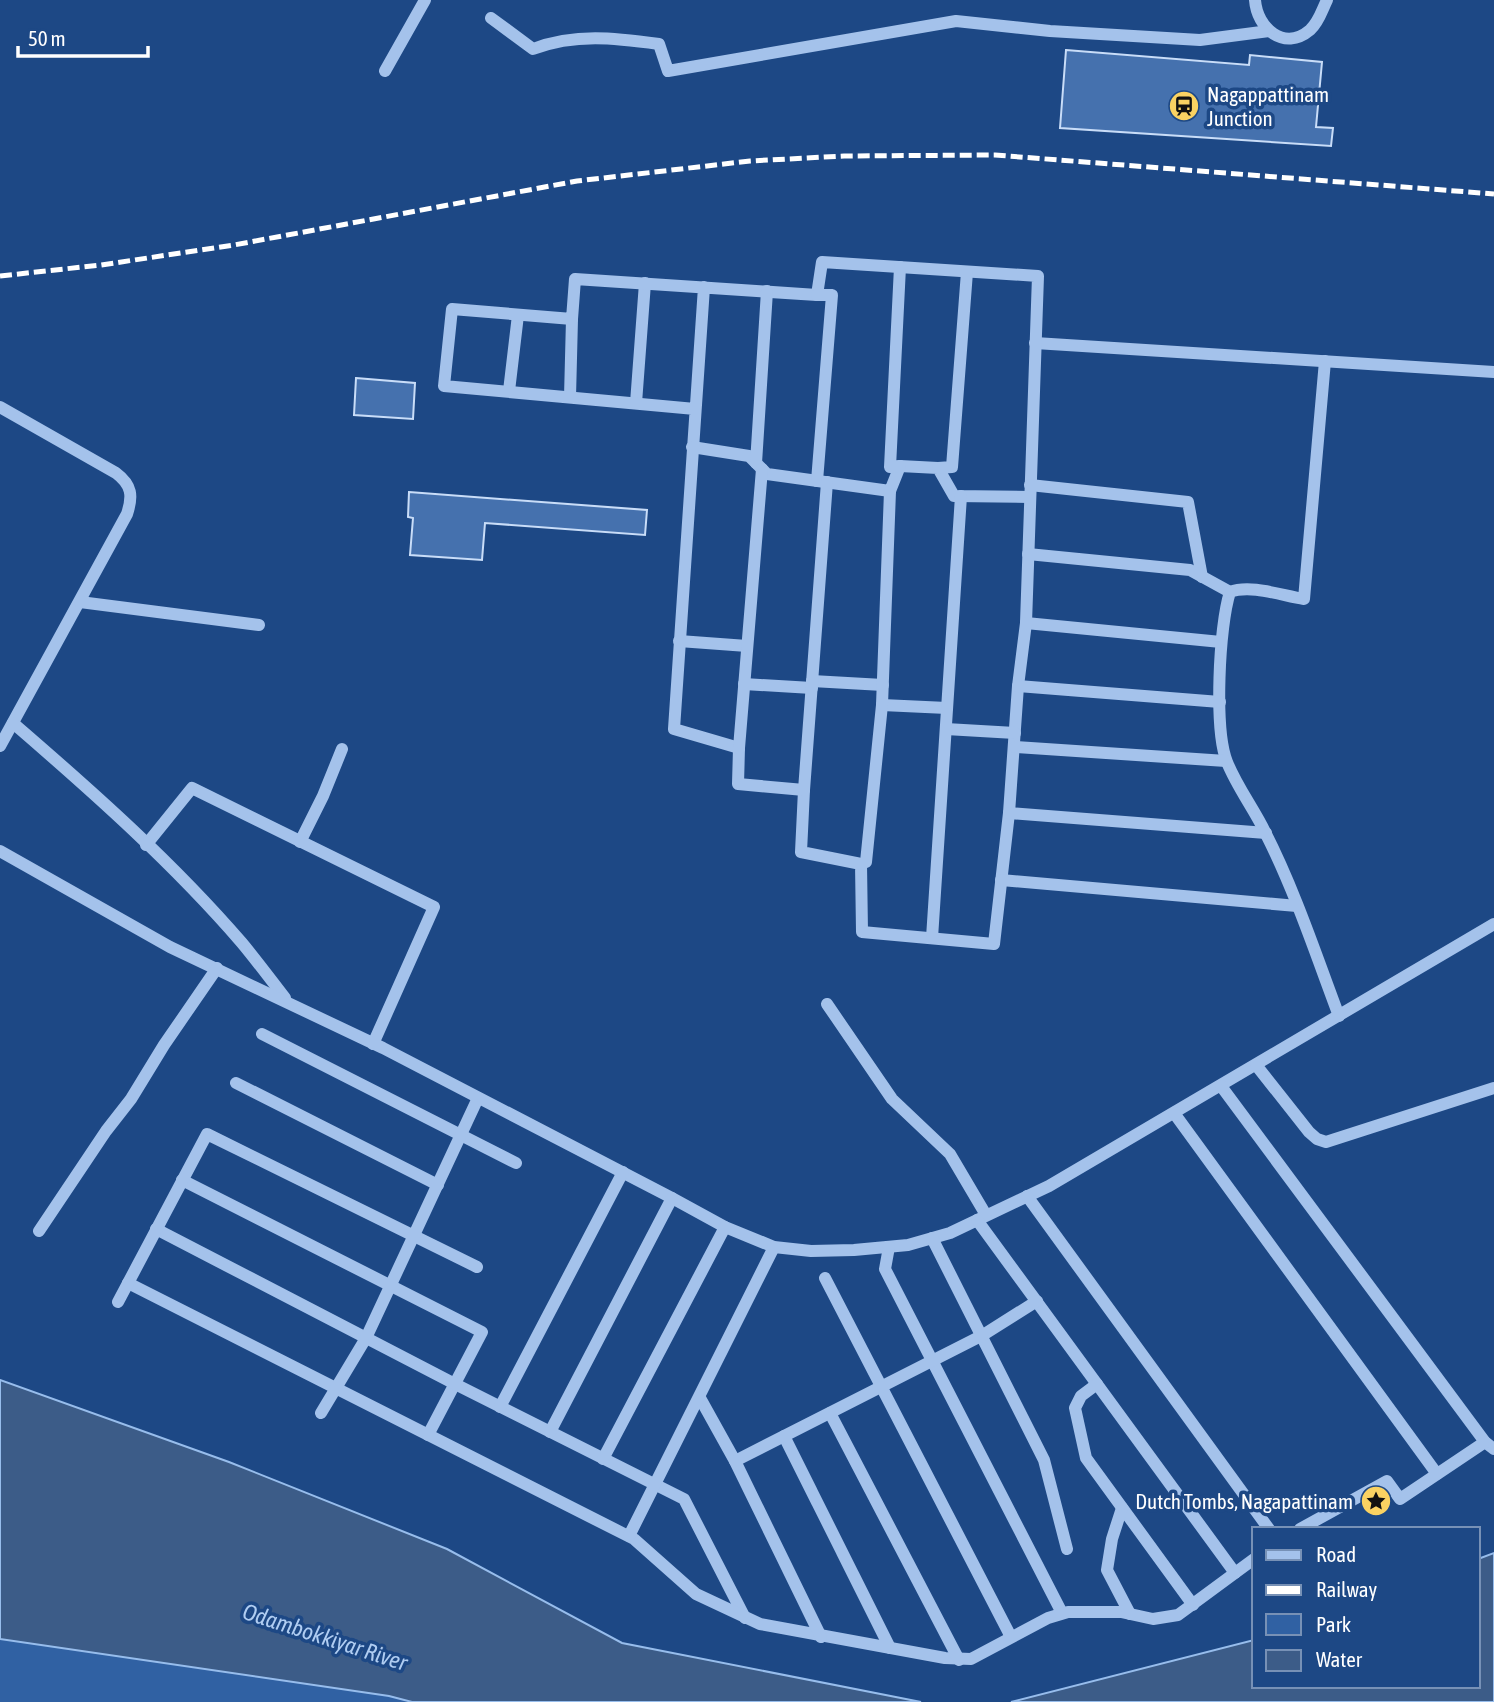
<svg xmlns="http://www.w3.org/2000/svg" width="1494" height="1702" font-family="'Asap Condensed',sans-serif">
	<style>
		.green { fill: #3061a3 }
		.water { fill: #3c5c88; stroke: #97bdec; stroke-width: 2 }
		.building { fill: #4571ae; stroke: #c9ddf8; stroke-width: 2 }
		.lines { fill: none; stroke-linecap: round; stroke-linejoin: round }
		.minor { stroke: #a4c2eb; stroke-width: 12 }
		.rail { stroke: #fff; stroke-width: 5; stroke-dasharray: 12 5; stroke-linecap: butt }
		.labels { text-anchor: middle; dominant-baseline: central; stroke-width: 7; stroke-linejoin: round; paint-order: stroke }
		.poi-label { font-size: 21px; fill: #fff; stroke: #1d4885; text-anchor: start }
		.water-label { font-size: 23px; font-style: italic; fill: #b0cdf2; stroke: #1d4885 }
	</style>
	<rect width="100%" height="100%" fill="#1d4885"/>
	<polygon class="green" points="0,1639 389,1696 412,1702 0,1702"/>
	<g class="water">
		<polygon points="0,1380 229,1462 447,1549 622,1643 921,1702 412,1702 389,1696 0,1639"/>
		<polygon points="1494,1553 1494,1702 1011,1702 1254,1640 1254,1686 1478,1686 1478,1559"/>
	</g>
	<g class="building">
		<polygon points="1066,50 1249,65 1250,55 1322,62 1316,127 1333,128 1331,146 1060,128"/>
		<polygon points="356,378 415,383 413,419 354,415"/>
		<polygon points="409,492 647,510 645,535 485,523 482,560 410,555 413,518 408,517"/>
	</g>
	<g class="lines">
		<g class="minor">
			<path d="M 1255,0 C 1257,28 1284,52 1310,30 C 1319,22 1322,10 1327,0"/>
			<path d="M 491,18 L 533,49 C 575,33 615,38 659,44 L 668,71 L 956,21 L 1050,31 L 1200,40 L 1269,31"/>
			<polyline points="385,71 425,0"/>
			<polyline points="1035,343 1494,372"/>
			<path d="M 1325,361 L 1304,599 C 1283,596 1251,584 1230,592 C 1219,626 1214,730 1227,762 C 1237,787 1254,809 1265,832 C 1295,891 1316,955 1339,1016"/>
			<polyline points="509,391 518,315"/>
			<polyline points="570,397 572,319"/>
			<polyline points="636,403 645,283"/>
			<path d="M 0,407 L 116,473 C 132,485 133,496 127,514 L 0,746"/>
			<polyline points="695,409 444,386 452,309 572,319 575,279 817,295 822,262 1038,276 1026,623 1018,686 1009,813 994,944 862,932 861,864 801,852 804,790 738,784 739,748 674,729 704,287"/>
			<polyline points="692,447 749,456 767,474 890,491 900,466 938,468 954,496 1030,497"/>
			<polyline points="756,463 767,291"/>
			<polyline points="900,466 890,467 900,267"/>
			<polyline points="938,468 952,467 967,272"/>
			<polyline points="817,481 832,295 817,295"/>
			<polyline points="1030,485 1188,502 1202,577"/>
			<polyline points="1028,554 1190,570 1230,592"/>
			<polyline points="80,602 259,625"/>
			<polyline points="1026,623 1221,642"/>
			<polyline points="679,641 747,646"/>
			<polyline points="812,681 883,685"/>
			<polyline points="744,684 812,688"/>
			<polyline points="1018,686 1220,702"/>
			<polyline points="882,705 947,708"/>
			<path d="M 13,723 C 93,792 173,863 242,943 C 257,961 271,980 285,998"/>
			<polyline points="946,729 1015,733"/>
			<polyline points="1015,747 1226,761"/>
			<polyline points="739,748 762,469"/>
			<polyline points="804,790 827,482"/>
			<polyline points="1009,813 1266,833"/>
			<polyline points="300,842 323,796 342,749"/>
			<polyline points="146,845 192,788 434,907 373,1044"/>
			<polyline points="0,851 170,947 383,1048 672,1198 725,1227 774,1247 811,1251 854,1250 908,1245 950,1233 1049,1186 1494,924"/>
			<polyline points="861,864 866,862 882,705 890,491"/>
			<polyline points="1001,880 1297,906"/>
			<polyline points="932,938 961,496"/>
			<polyline points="827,1004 892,1099 950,1154 986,1215"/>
			<polyline points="262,1034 516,1163"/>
			<polyline points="1256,1065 1309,1132 1317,1139 1326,1142 1494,1088"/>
			<polyline points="236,1083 438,1185"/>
			<polyline points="1221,1086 1485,1442 1494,1449"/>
			<polyline points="1174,1113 1437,1474"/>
			<polyline points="182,1180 482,1332 428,1435"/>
			<polyline points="1027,1196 1269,1529"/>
			<polyline points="977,1220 1235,1573"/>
			<polyline points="156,1229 455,1384 684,1499 745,1618"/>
			<polyline points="39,1231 106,1131 131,1099 164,1045 217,968"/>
			<polyline points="932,1238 1044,1460 1067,1549"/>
			<polyline points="889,1247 885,1269 1062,1613"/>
			<polyline points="825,1278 1011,1637"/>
			<polyline points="128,1283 634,1539 696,1594 760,1624 945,1658 971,1659 1048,1618 1068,1612 1121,1612 1153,1619 1178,1615 1254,1559"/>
			<polyline points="118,1302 207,1134 477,1267"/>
			<polyline points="1097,1384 1081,1396 1075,1408 1086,1458 1193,1605"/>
			<polyline points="700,1398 735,1461 821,1637"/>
			<polyline points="500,1407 623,1172"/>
			<polyline points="321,1413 366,1338 478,1098"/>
			<polyline points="830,1413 959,1660"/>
			<polyline points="550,1432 672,1198"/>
			<polyline points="784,1436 890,1648"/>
			<polyline points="603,1459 725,1227"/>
			<polyline points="735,1461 983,1335 1037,1301"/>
			<polyline points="1122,1508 1112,1539 1107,1570 1130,1614"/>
			<polyline points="1300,1529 1387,1481 1400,1499 1485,1442"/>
			<polyline points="629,1536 774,1247"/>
		</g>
		<polyline class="rail" points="0,276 101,265 234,245 577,181 750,161 844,156 995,155 1494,194"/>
	</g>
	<defs>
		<g id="station-disc" transform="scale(1.575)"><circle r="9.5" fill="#fad262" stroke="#1d4885"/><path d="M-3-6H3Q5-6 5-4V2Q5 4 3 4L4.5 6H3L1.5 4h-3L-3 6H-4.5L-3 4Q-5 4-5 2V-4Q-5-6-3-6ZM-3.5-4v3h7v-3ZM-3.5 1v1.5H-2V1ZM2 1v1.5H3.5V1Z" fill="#111"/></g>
		<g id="sight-disc" transform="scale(1.575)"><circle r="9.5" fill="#fad262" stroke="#1d4885"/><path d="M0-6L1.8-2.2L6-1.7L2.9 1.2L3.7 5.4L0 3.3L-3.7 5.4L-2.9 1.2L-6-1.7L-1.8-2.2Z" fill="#111"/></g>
	</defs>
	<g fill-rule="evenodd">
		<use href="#station-disc" x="1184" y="106"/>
		<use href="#sight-disc" x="1376" y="1501"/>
	</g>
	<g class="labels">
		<g class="poi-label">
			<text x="1207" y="94">Nagappattinam<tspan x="1207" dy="24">Junction</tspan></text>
			<text x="1353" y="1501" text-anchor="end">Dutch Tombs, Nagapattinam</text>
		</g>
		<g class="water-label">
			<text transform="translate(325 1637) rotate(18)">Odambokkiyar River</text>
		</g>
	</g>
	<rect x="1252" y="1527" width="228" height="161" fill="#1d4885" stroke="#7791b6" stroke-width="2"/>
	<rect x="1266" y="1550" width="35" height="10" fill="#a4c2eb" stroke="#7791b6" stroke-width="2"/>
	<text x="1316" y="1562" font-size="21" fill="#ffffff">Road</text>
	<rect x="1266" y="1585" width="35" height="10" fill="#ffffff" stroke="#7791b6" stroke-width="2"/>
	<text x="1316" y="1597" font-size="21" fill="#ffffff">Railway</text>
	<rect x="1266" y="1614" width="35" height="21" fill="#3061a3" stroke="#7791b6" stroke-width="2"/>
	<text x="1316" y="1632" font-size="21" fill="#ffffff">Park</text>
	<rect x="1266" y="1650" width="35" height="21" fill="#3c5c88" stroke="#7791b6" stroke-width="2"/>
	<text x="1316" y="1667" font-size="21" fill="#ffffff">Water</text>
	<path d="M18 46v10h130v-10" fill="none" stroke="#ffffff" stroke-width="3.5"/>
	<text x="28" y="46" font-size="21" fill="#ffffff" stroke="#1d4885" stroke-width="5" paint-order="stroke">50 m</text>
</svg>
